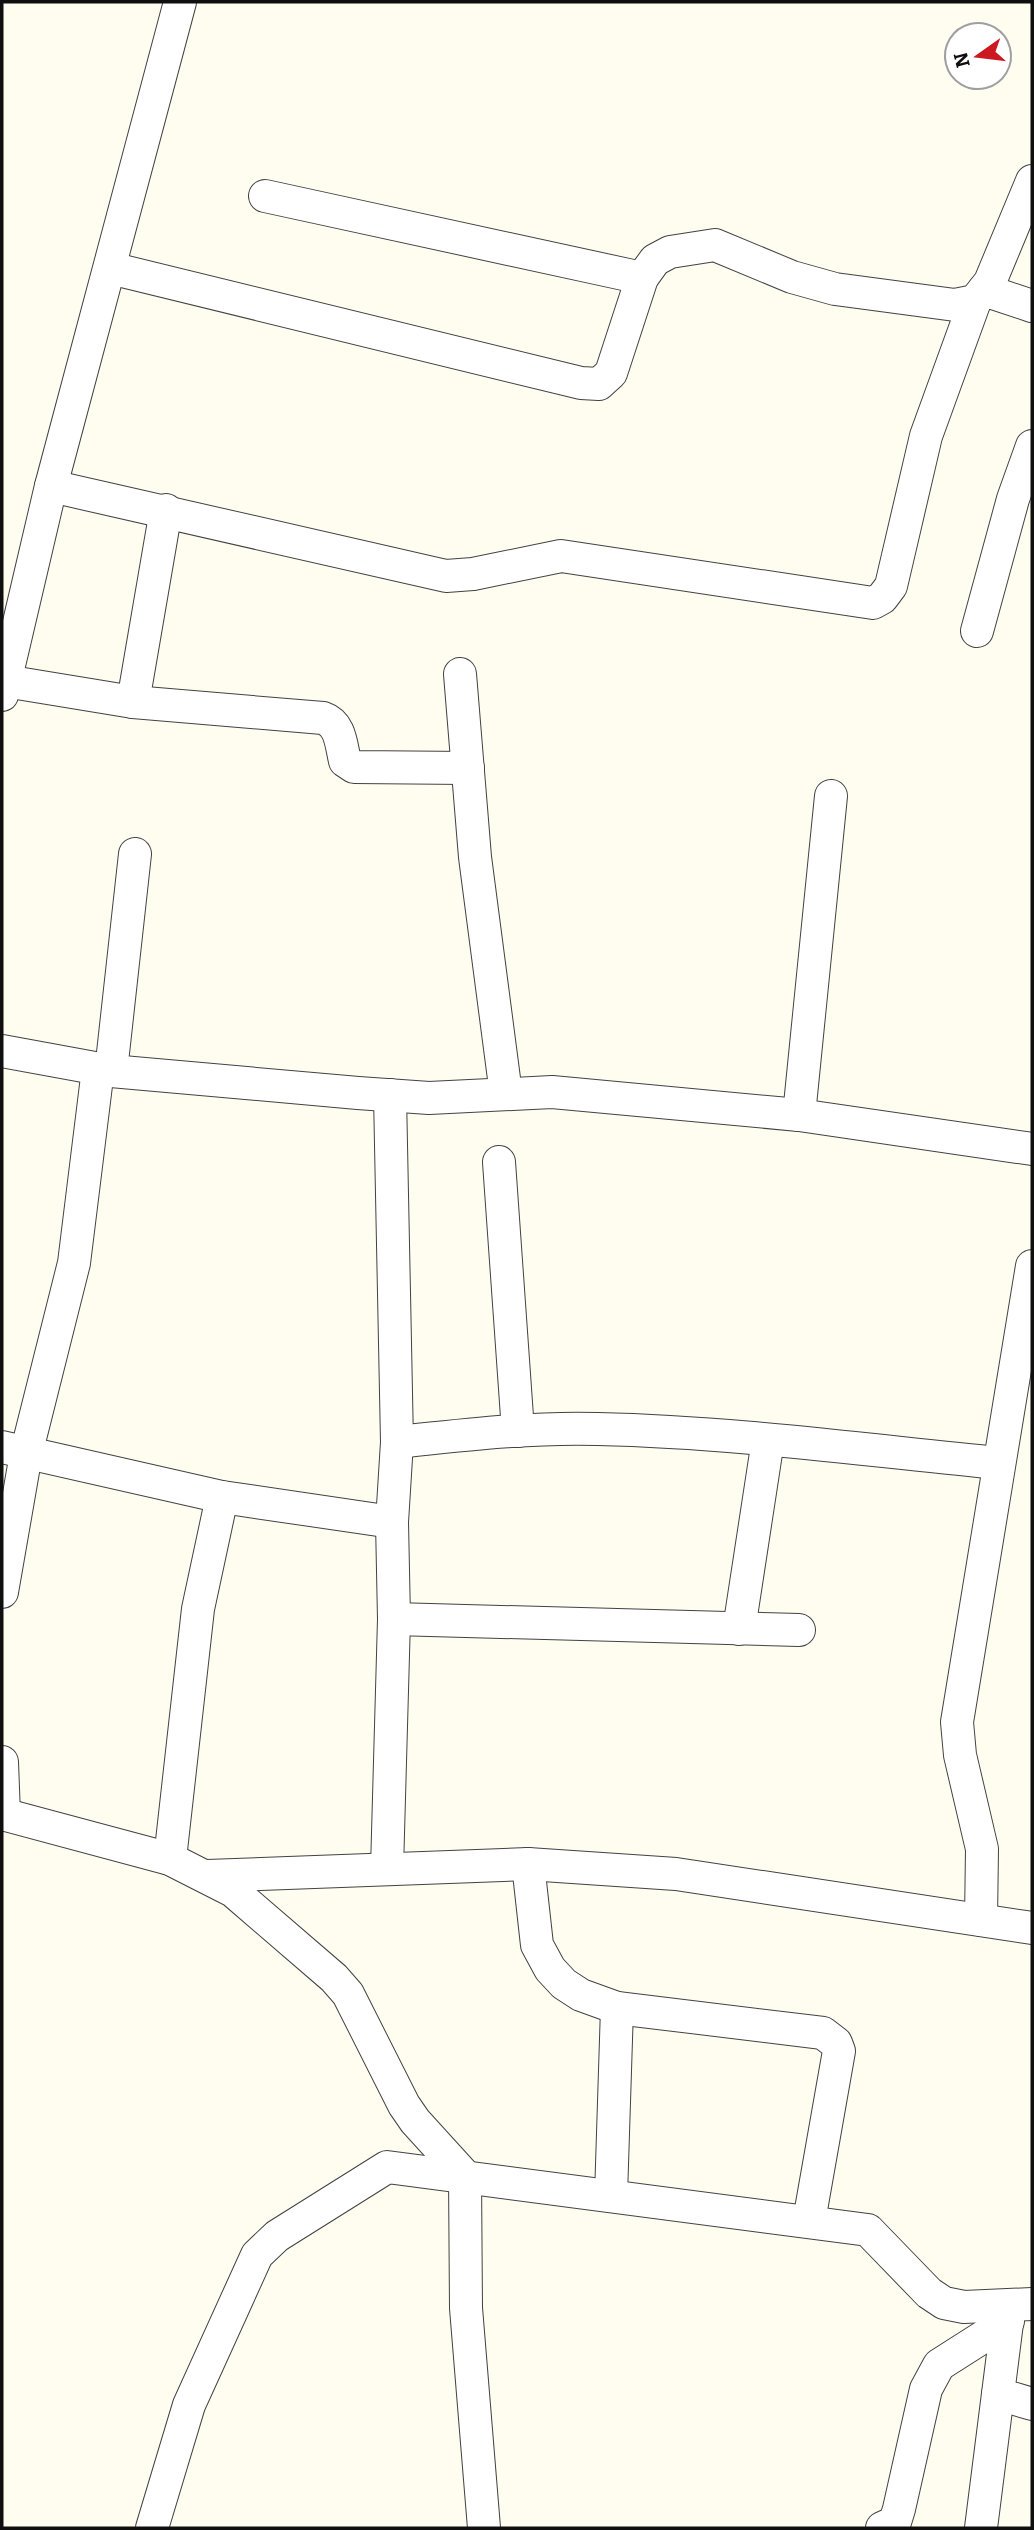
<svg xmlns="http://www.w3.org/2000/svg" width="1034" height="2530" font-family="Bitter,serif">
	<style>
		.lines { fill: none; stroke-linecap: round; stroke-linejoin: round }
		.street-casing { stroke: #424242; stroke-width: 34 }
		.street { stroke: #fff; stroke-width: 32 }
	</style>
	<rect width="100%" height="100%" fill="#fffcf0"/>
	<g class="lines">
		<g class="street-casing">
			<g id="street">
				<polyline points="265,196 642,278"/>
				<polyline points="110,268 581,383 599,384 611,373 642,278 655,260 670,252 715,245 792,277 835,289 955,305 975,301 990,282 1032,181"/>
				<polyline points="984,290 1032,306"/>
				<polyline points="51,486 446,576 473,574 561,556 873,603 882,598 891,586 926,436 975,301"/>
				<polyline points="977,631 1013,499 1032,446"/>
				<polyline points="460,674 475,857 506,1094"/>
				<path d="M 5,681 L 133,702 L 323,718 C 341,724 341,745 345,761 L 354,767 L 468,768"/>
				<polyline points="2,695 51,486 180,2"/>
				<polyline points="133,702 166,510"/>
				<polyline points="2,1051 111,1071 358,1093 429,1098 552,1092 799,1115 1032,1149"/>
				<polyline points="111,1071 135,854"/>
				<polyline points="799,1115 831,796"/>
				<polyline points="499,1162 518,1431"/>
				<path d="M 397,1442 C 464,1435 530,1427 598,1429 C 732,1432 866,1450 999,1463"/>
				<polyline points="2,1447 222,1497 392,1522"/>
				<polyline points="2,1592 26,1454 74,1263 98,1069"/>
				<polyline points="394,1619 799,1630"/>
				<polyline points="739,1629 768,1440"/>
				<polyline points="2,1762 4,1815"/>
				<polyline points="2,1814 170,1859 233,1891 334,1978 348,1994 404,2105 415,2121 465,2176 466,2308 484,2528"/>
				<polyline points="170,1859 198,1609 222,1497"/>
				<polyline points="528,1864 537,1945 550,1969 564,1984 581,1995 617,2008 823,2033 836,2043 839,2051 809,2221"/>
				<polyline points="387,1869 394,1619 392,1522 397,1442 390,1095"/>
				<polyline points="207,1876 528,1864 676,1874 1032,1928"/>
				<polyline points="981,1920 982,1849 960,1755 957,1722 1032,1266"/>
				<polyline points="611,2196 617,2008"/>
				<polyline points="998,2394 1032,2404"/>
				<polyline points="152,2528 189,2405 257,2255 277,2236 387,2167 868,2230 929,2293 944,2303 964,2307 1032,2304"/>
				<polyline points="882,2528 895,2522 899,2509 926,2389 939,2365 1008,2321"/>
				<polyline points="981,2528 1009,2307"/>
			</g>
		</g>
		<use href="#street" class="street"/>
	</g>
	<rect width="1034" height="2530" fill="none" stroke="#0f0f0f" stroke-width="7"/>
	<g transform="translate(978 56) rotate(256)"><circle r="33" fill="#ffffff" stroke="#9f9f9f" stroke-width="2"/>
	<path d="M0-5L12 26L0 18L-12 26Z" fill="#cc1921"/>
	<text y="-10" font-size="19" font-weight="bold" text-anchor="middle" fill="#0f0f0f">N</text>
	</g>
</svg>
